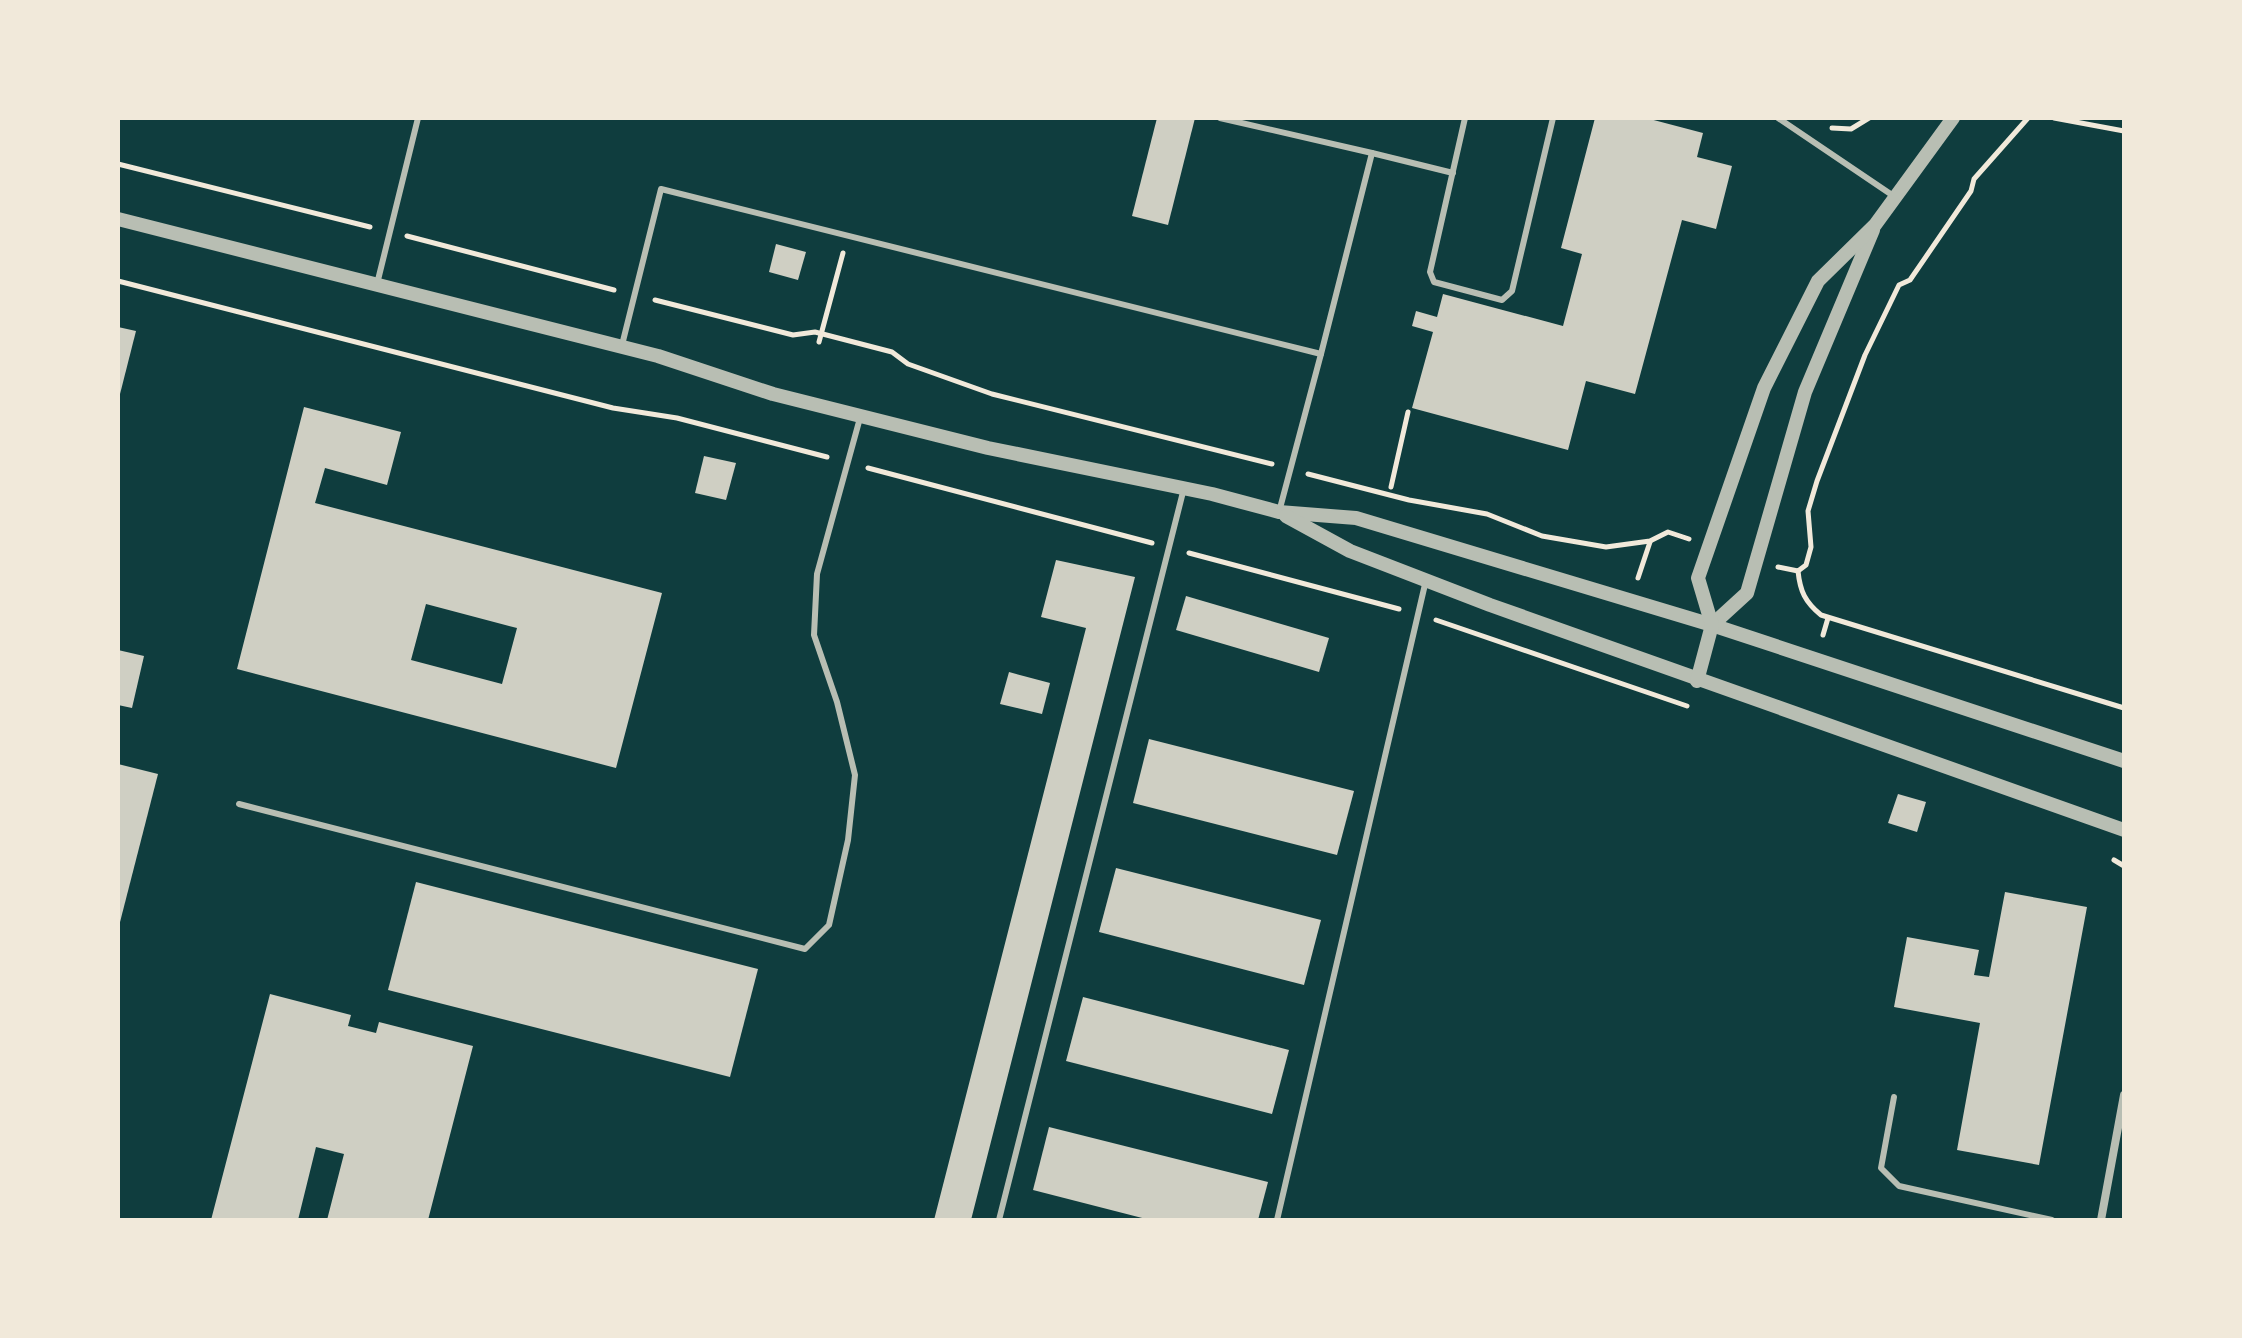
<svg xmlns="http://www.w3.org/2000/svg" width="2242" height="1338" font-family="Jost,sans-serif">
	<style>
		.building { fill: #cfcfc3; fill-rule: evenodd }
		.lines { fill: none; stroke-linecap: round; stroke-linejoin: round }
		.path { stroke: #f1e9da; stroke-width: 5 }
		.service { stroke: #b8beb3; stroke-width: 6 }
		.minor { stroke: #b8beb3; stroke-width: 8 }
		.tertiary { stroke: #b8beb3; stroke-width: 14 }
	</style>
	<rect width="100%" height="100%" fill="#0f3d3e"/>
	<g class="building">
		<polygon points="1157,118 1195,118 1168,225 1132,216"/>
		<polygon points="1595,118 1646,118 1703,133 1697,157 1732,166 1716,229 1682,220 1635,394 1586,381 1568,450 1412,408 1433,332 1412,326 1416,311 1437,317 1443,294 1563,326 1582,254 1561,248"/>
		<polygon points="776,244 806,252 798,280 769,272"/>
		<polygon points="118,327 136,331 119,398 118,398"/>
		<path d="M 304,407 L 401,432 L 387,485 L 325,468 L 315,503 L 662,593 L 616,768 L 237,669 ZM 426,604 L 517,628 L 502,684 L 411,660 Z"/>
		<polygon points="704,456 736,463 726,500 695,493"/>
		<polygon points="1056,560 1135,577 971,1220 934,1220 1086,628 1041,617"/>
		<polygon points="1186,596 1329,638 1319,672 1176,630"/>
		<polygon points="118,650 144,656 132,708 118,705"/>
		<polygon points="1009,672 1050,683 1042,714 1000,704"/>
		<polygon points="1149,739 1354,791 1337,855 1133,803"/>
		<polygon points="118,764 158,774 119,926 118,926"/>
		<polygon points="1898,794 1926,802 1917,832 1888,823"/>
		<polygon points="1116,868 1321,920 1304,985 1099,932"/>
		<polygon points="416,882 758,969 730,1077 388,990"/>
		<polygon points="2005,892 2087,907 2039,1165 1957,1150 1980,1023 1894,1007 1907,937 1979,950 1974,975 1989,977"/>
		<polygon points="270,994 351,1015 348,1026 376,1033 379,1022 473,1046 428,1220 327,1220 344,1154 316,1147 298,1220 211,1220"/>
		<polygon points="1083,997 1289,1050 1272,1114 1066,1061"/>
		<polygon points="1049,1127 1268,1182 1258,1220 1150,1220 1033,1190"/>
	</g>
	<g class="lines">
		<g class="path">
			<polyline points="2054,118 2124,131"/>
			<polyline points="1832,128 1851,129 1869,118"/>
			<polyline points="118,164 370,227"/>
			<polyline points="407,236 614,290"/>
			<polyline points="118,281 613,408 677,418 827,457"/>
			<polyline points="655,300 793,335 815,332 892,352 908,364 992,394 1272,464"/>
			<polyline points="819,342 843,253"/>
			<polyline points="868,468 1152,543"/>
			<polyline points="1308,474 1409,500 1487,514 1542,536 1606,547 1650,541 1668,532 1689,539"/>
			<polyline points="1391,487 1408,412"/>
			<polyline points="1189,553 1399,609"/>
			<polyline points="1778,567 1798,571 1806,565 1811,547 1808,511 1817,481 1865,355 1899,285 1910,280 1971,191 1974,179 2028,118"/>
			<path d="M 1798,571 C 1800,591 1805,602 1821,615 L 2124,708"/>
			<polyline points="1638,578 1650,542"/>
			<polyline points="1436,620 1687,706"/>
			<polyline points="1823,635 1828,618"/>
			<polyline points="2114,860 2124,866"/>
		</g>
		<g class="service">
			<polyline points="1220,118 1372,153"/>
			<polyline points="1465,118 1430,272 1434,282 1502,300 1512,291 1553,118"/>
			<polyline points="1778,118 1895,197"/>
			<polyline points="377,284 418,118"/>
			<polyline points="622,345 661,189 1321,354 1279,512"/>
			<polyline points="1321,354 1372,153 1453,173"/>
			<polyline points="239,804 805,949 829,925 848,840 855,775 837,702 814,635 817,574 860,418"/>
			<polyline points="1894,1097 1881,1168 1899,1186 2052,1220"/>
			<polyline points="999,1220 1184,488"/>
			<polyline points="1277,1220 1426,580"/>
		</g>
		<polyline class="minor" points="2101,1220 2124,1095"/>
		<g class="tertiary">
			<polyline points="118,219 658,356 773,394 988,448 1212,494 1279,512 1356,518 1712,625 2124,761"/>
			<polyline points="1286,516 1350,551 1490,605 2124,830"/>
			<polyline points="1712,625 1747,593 1805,392 1873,230"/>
			<polyline points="1697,681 1712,625 1698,578 1764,388 1818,281 1875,225 1953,118"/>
		</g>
	</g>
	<rect width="2242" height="1338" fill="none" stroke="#f1e9da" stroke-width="240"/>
</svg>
